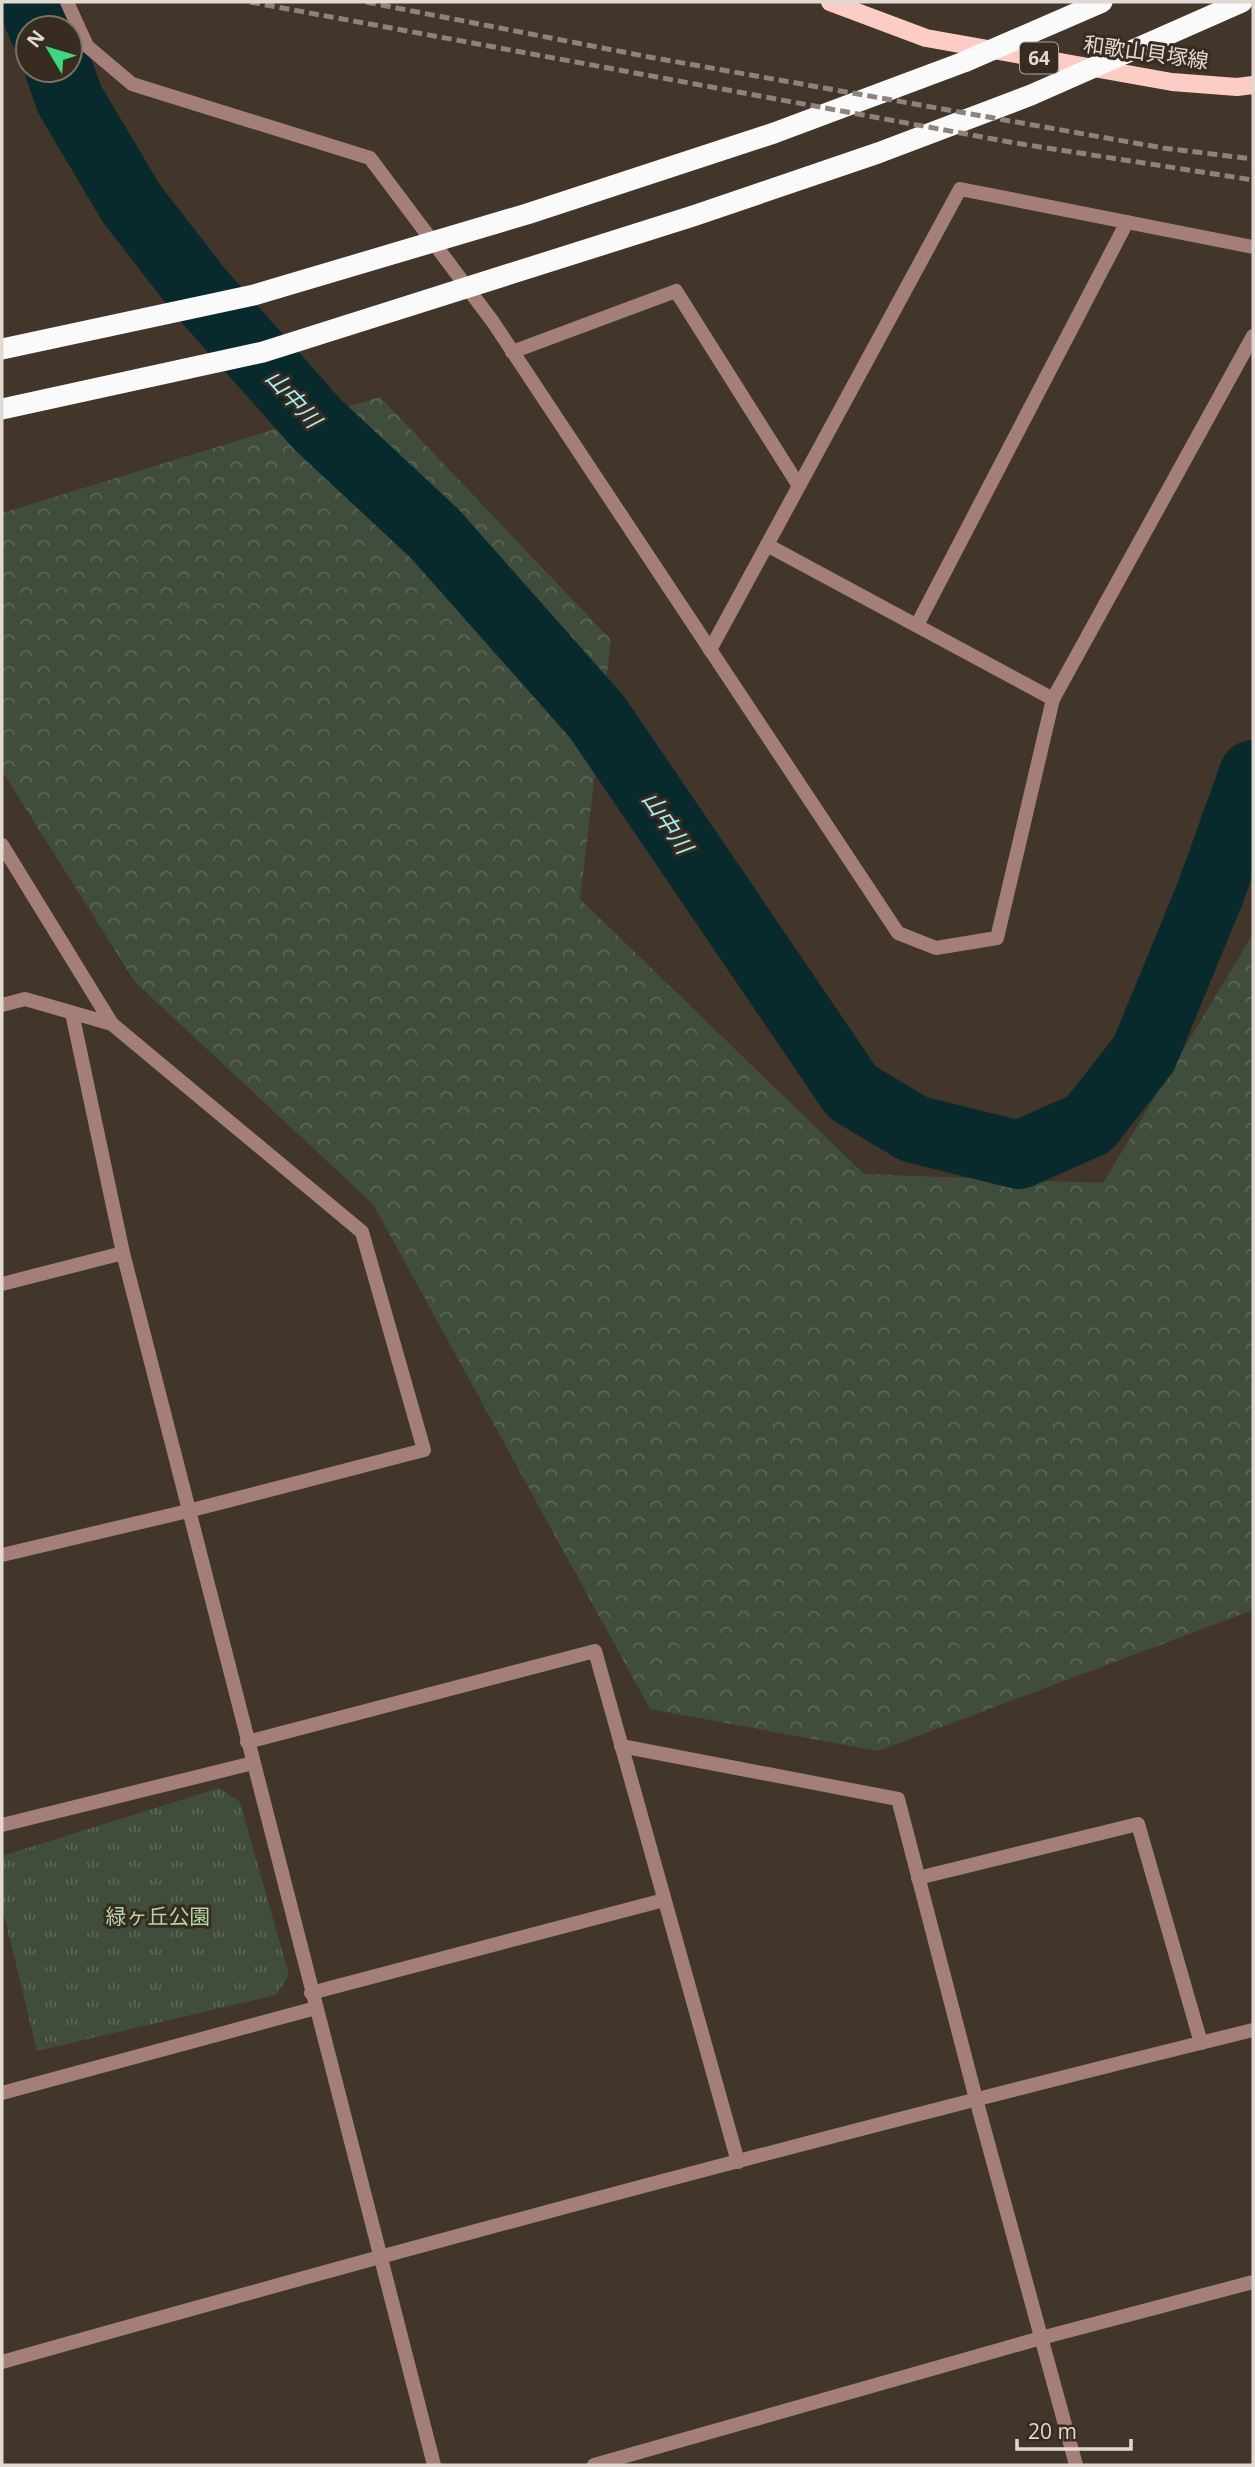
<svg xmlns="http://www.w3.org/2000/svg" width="1255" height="2467" font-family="'Open Sans','Noto Sans JP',sans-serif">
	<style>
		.forest { fill: url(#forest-crowns) }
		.park { fill: url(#park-tufts) }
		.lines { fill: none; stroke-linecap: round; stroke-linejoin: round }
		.river { stroke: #082a2d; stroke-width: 68 }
		.street { stroke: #a47f77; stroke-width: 14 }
		.primary { stroke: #fccdc4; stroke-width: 18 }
		.highway { stroke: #fafafa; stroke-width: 21 }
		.rail { stroke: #8e837a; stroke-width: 5; stroke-dasharray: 10 5; stroke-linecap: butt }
		.labels { text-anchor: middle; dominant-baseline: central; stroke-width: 6; stroke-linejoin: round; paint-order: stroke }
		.shield { fill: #382b20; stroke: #afa59d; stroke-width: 2 }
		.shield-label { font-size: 19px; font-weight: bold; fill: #e2d9d2 }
		.street-label { font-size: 21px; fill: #e2d9d2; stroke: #382b20 }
		.park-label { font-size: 21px; fill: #b0d6a5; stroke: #382b20 }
		.water-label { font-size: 23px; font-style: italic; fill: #a0f0f6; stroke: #382b20 }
	</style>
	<defs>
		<pattern id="forest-crowns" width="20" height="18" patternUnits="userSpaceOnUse" patternTransform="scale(1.75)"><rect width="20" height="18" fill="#404d3c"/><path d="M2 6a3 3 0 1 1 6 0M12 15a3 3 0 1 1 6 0" fill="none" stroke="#5b6657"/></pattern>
		<pattern id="park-tufts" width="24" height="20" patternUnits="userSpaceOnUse" patternTransform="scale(1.75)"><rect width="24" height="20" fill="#404d3c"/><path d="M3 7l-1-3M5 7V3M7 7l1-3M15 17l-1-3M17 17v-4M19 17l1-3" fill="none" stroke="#5b6657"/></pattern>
	</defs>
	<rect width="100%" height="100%" fill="#42352a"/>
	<polygon class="forest" points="380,397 611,640 580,899 864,1174 1103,1183 1253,934 1253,1610 878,1751 650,1709 373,1204 135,982 2,771 2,513"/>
	<polygon class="park" points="219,1788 240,1802 289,1975 276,1995 37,2051 2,1907 2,1856"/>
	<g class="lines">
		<g class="river">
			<polyline points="32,2 42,28"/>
			<polyline points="59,70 70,100 131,203 200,292 318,425 435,534 597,717 852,1092 914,1129 1019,1155 1089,1124 1144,1054 1211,891 1253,774"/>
		</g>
		<g class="street">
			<polyline points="67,2 87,46 132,84 370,158 493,322 898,933 936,948 997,938 1053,699 1253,336"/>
			<polyline points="512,352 676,291 799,486"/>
			<polyline points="767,545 1053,699"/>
			<polyline points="917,625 1127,222"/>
			<polyline points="710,650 960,189 1253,247"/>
			<polyline points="2,845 112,1024 362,1232 424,1450 188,1511 2,1555"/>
			<polyline points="2,1005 25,999 112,1024"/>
			<polyline points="72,1013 123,1253 434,2465"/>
			<polyline points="2,1284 123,1253"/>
			<polyline points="247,1742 595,1651 738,2162"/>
			<polyline points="621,1746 898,1799 976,2099 1076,2465"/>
			<polyline points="2,1825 253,1763"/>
			<polyline points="918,1878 1138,1824 1201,2043"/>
			<polyline points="311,1993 664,1900"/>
			<polyline points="2,2093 316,2008"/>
			<path d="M 2,2362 C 417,2245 834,2133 1253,2030"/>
			<polyline points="594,2465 1041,2338 1253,2282"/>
		</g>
		<polyline class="primary" points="830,2 926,38 1172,82 1237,87 1253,85"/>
		<g class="highway">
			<polyline points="2,349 254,295 527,214 774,133 964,62 1102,2"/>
			<polyline points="2,409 263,352 693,216 878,153 1031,95 1242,2"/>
		</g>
		<g class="rail">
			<polyline points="250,2 1015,143 1253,180"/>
			<polyline points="366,2 649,57 1163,148 1253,159"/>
		</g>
	</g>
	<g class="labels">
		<rect class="shield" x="1020" y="42.5" width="38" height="31" rx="5"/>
		<g class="shield-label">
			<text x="1039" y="58">64</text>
		</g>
		<g class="street-label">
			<text transform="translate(1146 52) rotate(8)">和歌山貝塚線</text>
		</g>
		<g class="park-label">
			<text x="158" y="1916">緑ヶ丘公園</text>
		</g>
		<g class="water-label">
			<text transform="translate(294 398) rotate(48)">山中川</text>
			<text transform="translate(668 822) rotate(56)">山中川</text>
		</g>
	</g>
	<rect width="1255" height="2467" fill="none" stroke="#e2d9d2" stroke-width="7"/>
	<g transform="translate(49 49) rotate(308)"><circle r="33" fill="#382b20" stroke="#7c7167" stroke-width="2"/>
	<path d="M0-5L12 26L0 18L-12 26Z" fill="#3ed77d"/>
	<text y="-10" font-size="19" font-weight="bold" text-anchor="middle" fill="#e2d9d2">N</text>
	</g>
	<path d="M1017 2439v10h114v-10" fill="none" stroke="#e2d9d2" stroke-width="3.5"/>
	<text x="1028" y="2439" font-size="21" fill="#e2d9d2" stroke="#382b20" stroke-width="5" paint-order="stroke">20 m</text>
</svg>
